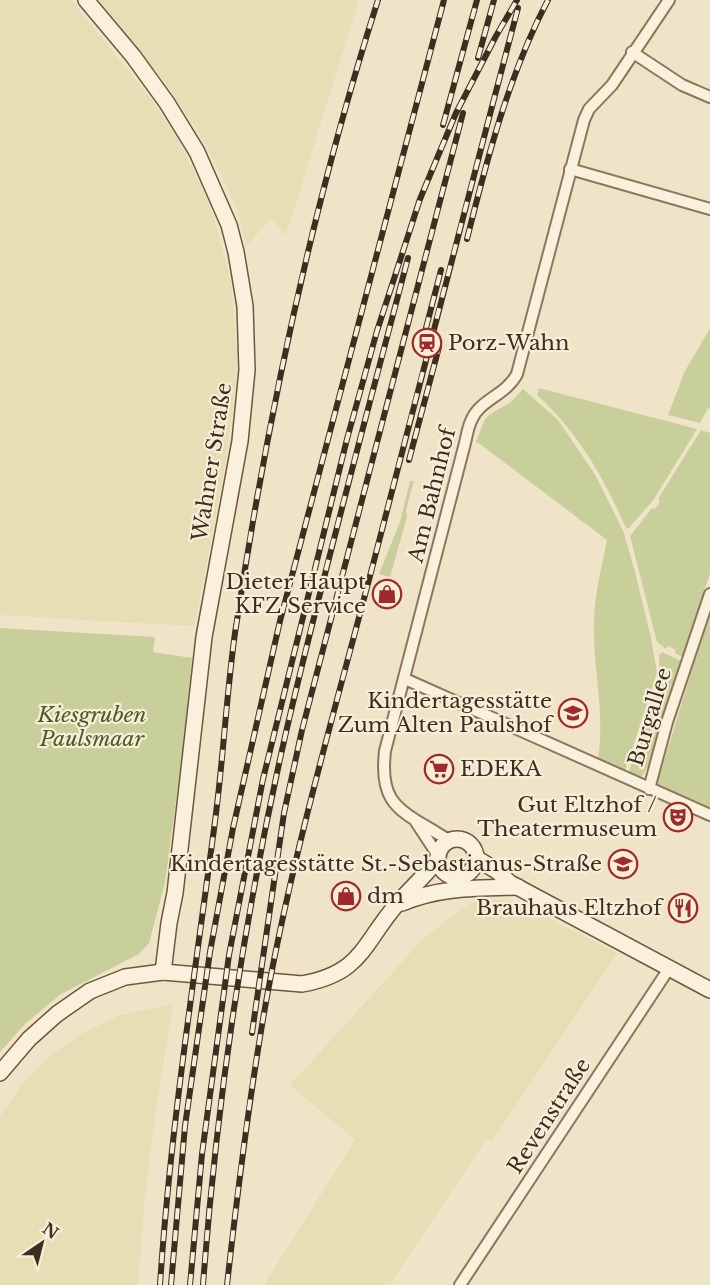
<svg xmlns="http://www.w3.org/2000/svg" width="710" height="1285" font-family="'Libre Baskerville',serif">
	<style>
		.farmland { fill: #e6deb5 }
		.green { fill: #c9cf9b }
		.lines { fill: none; stroke-linecap: round; stroke-linejoin: round }
		.street-casing { stroke: #8d765c; stroke-width: 14 }
		.secondary-casing { stroke: #6f573f; stroke-width: 18 }
		.street { stroke: #faf1dc; stroke-width: 10 }
		.secondary { stroke: #faf1dc; stroke-width: 15 }
		.rail-casing { stroke: #3d2e20; stroke-width: 6 }
		.rail { stroke: #f7eed8; stroke-width: 4; stroke-dasharray: 11; stroke-linecap: butt }
		.labels { text-anchor: middle; dominant-baseline: central; stroke-width: 4.5; stroke-linejoin: round; paint-order: stroke }
		.poi-label { font-size: 21px; fill: #3d2e20; stroke: #f7eed8; text-anchor: end }
		.street-label { font-size: 21px; fill: #3d2e20; stroke: #f7eed8 }
		.park-label { font-size: 21px; font-style: italic; fill: #4d5a26; stroke: #f7eed8 }
	</style>
	<rect width="100%" height="100%" fill="#f0e4c8"/>
	<g class="farmland">
		<polygon points="0,0 71,0 153,101 180,144 200,183 213,215 231,282 237,353 235,388 226,460 195,624 191,626 0,615"/>
		<polygon points="99,0 359,0 286,235 271,219 246,246 237,209 221,174 199,134 172,92"/>
		<polygon points="484,900 504,900 519,903 617,953 492,1141 487,1138 390,1285 264,1285 355,1140 290,1085 423,939 457,912 476,902"/>
		<polygon points="173,1004 156,1109 145,1197 138,1285 0,1285 0,1116 27,1078 55,1052 81,1034 121,1015"/>
	</g>
	<g class="green">
		<polygon points="710,328 710,409 708,408 700,423 668,415 685,371"/>
		<path d="M 539,388 L 697,429 L 654,499 L 629,528 L 626,528 C 604,478 578,432 537,395 Z"/>
		<path d="M 523,389 L 558,420 L 596,476 L 624,533 L 635,572 L 651,638 L 657,673 L 625,771 L 598,759 C 605,711 594,677 594,631 C 593,599 601,571 607,540 L 480,444 L 476,442 L 485,419 L 490,414 L 511,402 Z"/>
		<polygon points="701,430 710,433 710,573 682,657 675,653 676,650 668,646 666,649 657,642 630,536 652,508 655,509 660,502 658,499"/>
		<polygon points="410,481 414,481 406,510 407,517 390,577 379,574 400,522"/>
		<polygon points="710,611 710,807 657,784"/>
		<polygon points="0,628 155,637 153,652 192,658 183,747 165,883 149,943 139,954 61,994 26,1023 0,1052"/>
		<polygon points="662,652 681,661 653,757 640,780 627,777 660,679 659,655"/>
	</g>
	<g class="lines">
		<g class="street-casing">
			<g id="street">
				<polyline points="632,52 682,85 710,97"/>
				<polyline points="570,169 710,209"/>
				<polyline points="405,679 710,815"/>
				<polyline points="649,789 667,722 710,594"/>
				<polyline points="416,822 437,854"/>
				<path d="M 450,840 C 442,837 436,832 429,828 C 392,808 380,795 385,751 L 465,443 C 467,435 468,426 472,419 C 480,400 506,395 517,374 L 584,120 L 589,109 L 612,85 L 669,0"/>
				<polyline points="460,1285 670,967"/>
			</g>
		</g>
		<g class="secondary-casing">
			<g id="secondary">
				<polyline points="86,0 133,56 167,103 197,152 229,225 236,252 245,306 247,370 240,441 204,637 175,893 169,923 163,972"/>
				<circle cx="457" cy="858" r="19"/>
				<polyline points="476,858 497,871 510,883 710,990"/>
				<path d="M 402,903 C 440,887 478,888 518,887"/>
				<path d="M 0,1073 L 29,1039 L 57,1014 L 90,991 L 125,977 L 163,972 L 302,984 C 362,973 362,945 397,904 C 410,889 425,876 437,860"/>
			</g>
		</g>
		<use href="#street" class="street"/>
		<use href="#secondary" class="secondary"/>
		<g class="rail-casing">
			<g id="rail">
				<polyline points="478,58 494,0"/>
				<polyline points="443,125 477,0"/>
				<path d="M 467,239 C 487,159 509,74 548,0"/>
				<polyline points="426,328 441,270"/>
				<polyline points="409,460 439,347"/>
				<polyline points="252,1033 284,813 302,730 463,113"/>
				<path d="M 160,1285 C 170,1132 194,981 214,829 C 223,764 226,698 235,633 C 267,419 312,206 378,0"/>
				<polyline points="171,1285 185,1126 210,952 233,828 280,621 444,0"/>
				<polyline points="190,1285 202,1154 229,955 263,779 347,439 377,331 420,199 456,113 496,36 517,0"/>
				<path d="M 203,1285 C 217,1098 245,911 287,728 C 324,570 367,414 408,258"/>
				<path d="M 227,1285 C 238,1187 250,1089 268,991 C 294,851 334,713 370,576 C 419,386 468,197 518,8"/>
			</g>
		</g>
		<use href="#rail" class="rail"/>
	</g>
	<defs>
		<g id="station-ring" transform="scale(1.5)"><circle r="9.5" fill="#f7eed8" stroke="#9e2a2b" stroke-width="1.5"/><path d="M-3-6H3Q5-6 5-4V2Q5 4 3 4L4.5 6H3L1.5 4h-3L-3 6H-4.5L-3 4Q-5 4-5 2V-4Q-5-6-3-6ZM-3.5-4v3h7v-3ZM-3.5 1v1.5H-2V1ZM2 1v1.5H3.5V1Z" fill="#9e2a2b"/></g>
		<g id="shop-ring" transform="scale(1.5)"><circle r="9.5" fill="#f7eed8" stroke="#9e2a2b" stroke-width="1.5"/><path d="M-5-2.5h2.3a2.7 3.5 0 0 1 5.4 0H5L5.5 6h-11ZM-1.5-2.5h3a1.5 2.3 0 0 0-3 0Z" fill="#9e2a2b"/></g>
		<g id="school-ring" transform="scale(1.5)"><circle r="9.5" fill="#f7eed8" stroke="#9e2a2b" stroke-width="1.5"/><path d="M0-5L7-2L0 1L-7-2ZM-4 1L0 2.5L4 1V4Q0 6-4 4Z" fill="#9e2a2b"/></g>
		<g id="supermarket-ring" transform="scale(1.5)"><circle r="9.5" fill="#f7eed8" stroke="#9e2a2b" stroke-width="1.5"/><path d="M-6-5.5h2.5l.6 2H6L4.5 2H-2.5L-4.4-4H-6ZM-1.5 3.2a1.3 1.3 0 1 0 .1 0ZM3 3.2a1.3 1.3 0 1 0 .1 0Z" fill="#9e2a2b"/></g>
		<g id="theatre-ring" transform="scale(1.5)"><circle r="9.5" fill="#f7eed8" stroke="#9e2a2b" stroke-width="1.5"/><path d="M-5-5.5Q0-4 5-5.5V0Q5 5 0 6Q-5 5-5 0ZM-3.3-2.5H-1v1.5H-3.3ZM1-2.5H3.3v1.5H1ZM-2.8 1Q0 5.5 2.8 1Z" fill="#9e2a2b"/></g>
		<g id="restaurant-ring" transform="scale(1.5)"><circle r="9.5" fill="#f7eed8" stroke="#9e2a2b" stroke-width="1.5"/><path d="M-5-6h1v4h1v-4h1v4h1v-4h1v5L-1.5 .5V6h-2V.5L-5-1ZM5-6V6H3V1.5H1.5Q1.5-4 5-6Z" fill="#9e2a2b"/></g>
	</defs>
	<g fill-rule="evenodd">
		<use href="#station-ring" x="427" y="343"/>
		<use href="#shop-ring" x="387" y="594"/>
		<use href="#school-ring" x="573" y="713"/>
		<use href="#supermarket-ring" x="439" y="769"/>
		<use href="#theatre-ring" x="678" y="817"/>
		<use href="#school-ring" x="623" y="864"/>
		<use href="#shop-ring" x="346" y="896"/>
		<use href="#restaurant-ring" x="683" y="908"/>
	</g>
	<g class="labels">
		<g class="poi-label">
			<text x="448" y="343" text-anchor="start">Porz-Wahn</text>
			<text x="366" y="582">Dieter Haupt<tspan x="366" dy="24">KFZ Service</tspan></text>
			<text x="552" y="701">Kindertagesstätte<tspan x="552" dy="24">Zum Alten Paulshof</tspan></text>
			<text x="460" y="769" text-anchor="start">EDEKA</text>
			<text x="657" y="805">Gut Eltzhof /<tspan x="657" dy="24">Theatermuseum</tspan></text>
			<text x="602" y="864">Kindertagesstätte St.-Sebastianus-Straße</text>
			<text x="367" y="896" text-anchor="start">dm</text>
			<text x="662" y="908">Brauhaus Eltzhof</text>
		</g>
		<g class="street-label">
			<text transform="translate(212 462) rotate(-81)">Wahner Straße</text>
			<text transform="translate(432 495) rotate(-76)">Am Bahnhof</text>
			<text transform="translate(650 717) rotate(-73)">Burgallee</text>
			<text transform="translate(549 1116) rotate(-57)">Revenstraße</text>
		</g>
		<g class="park-label">
			<text x="92" y="715">Kiesgruben<tspan x="92" dy="24">Paulsmaar</tspan></text>
		</g>
	</g>
	<g transform="translate(42 1243) rotate(35)" stroke="#f7eed8" stroke-width="4.5" paint-order="stroke">
	<path d="M0-4.5L10 22L0 15L-10 22Z" fill="#3d2e20"/>
	<text y="-9" font-size="16" font-weight="bold" text-anchor="middle" fill="#3d2e20">N</text>
	</g>
</svg>
